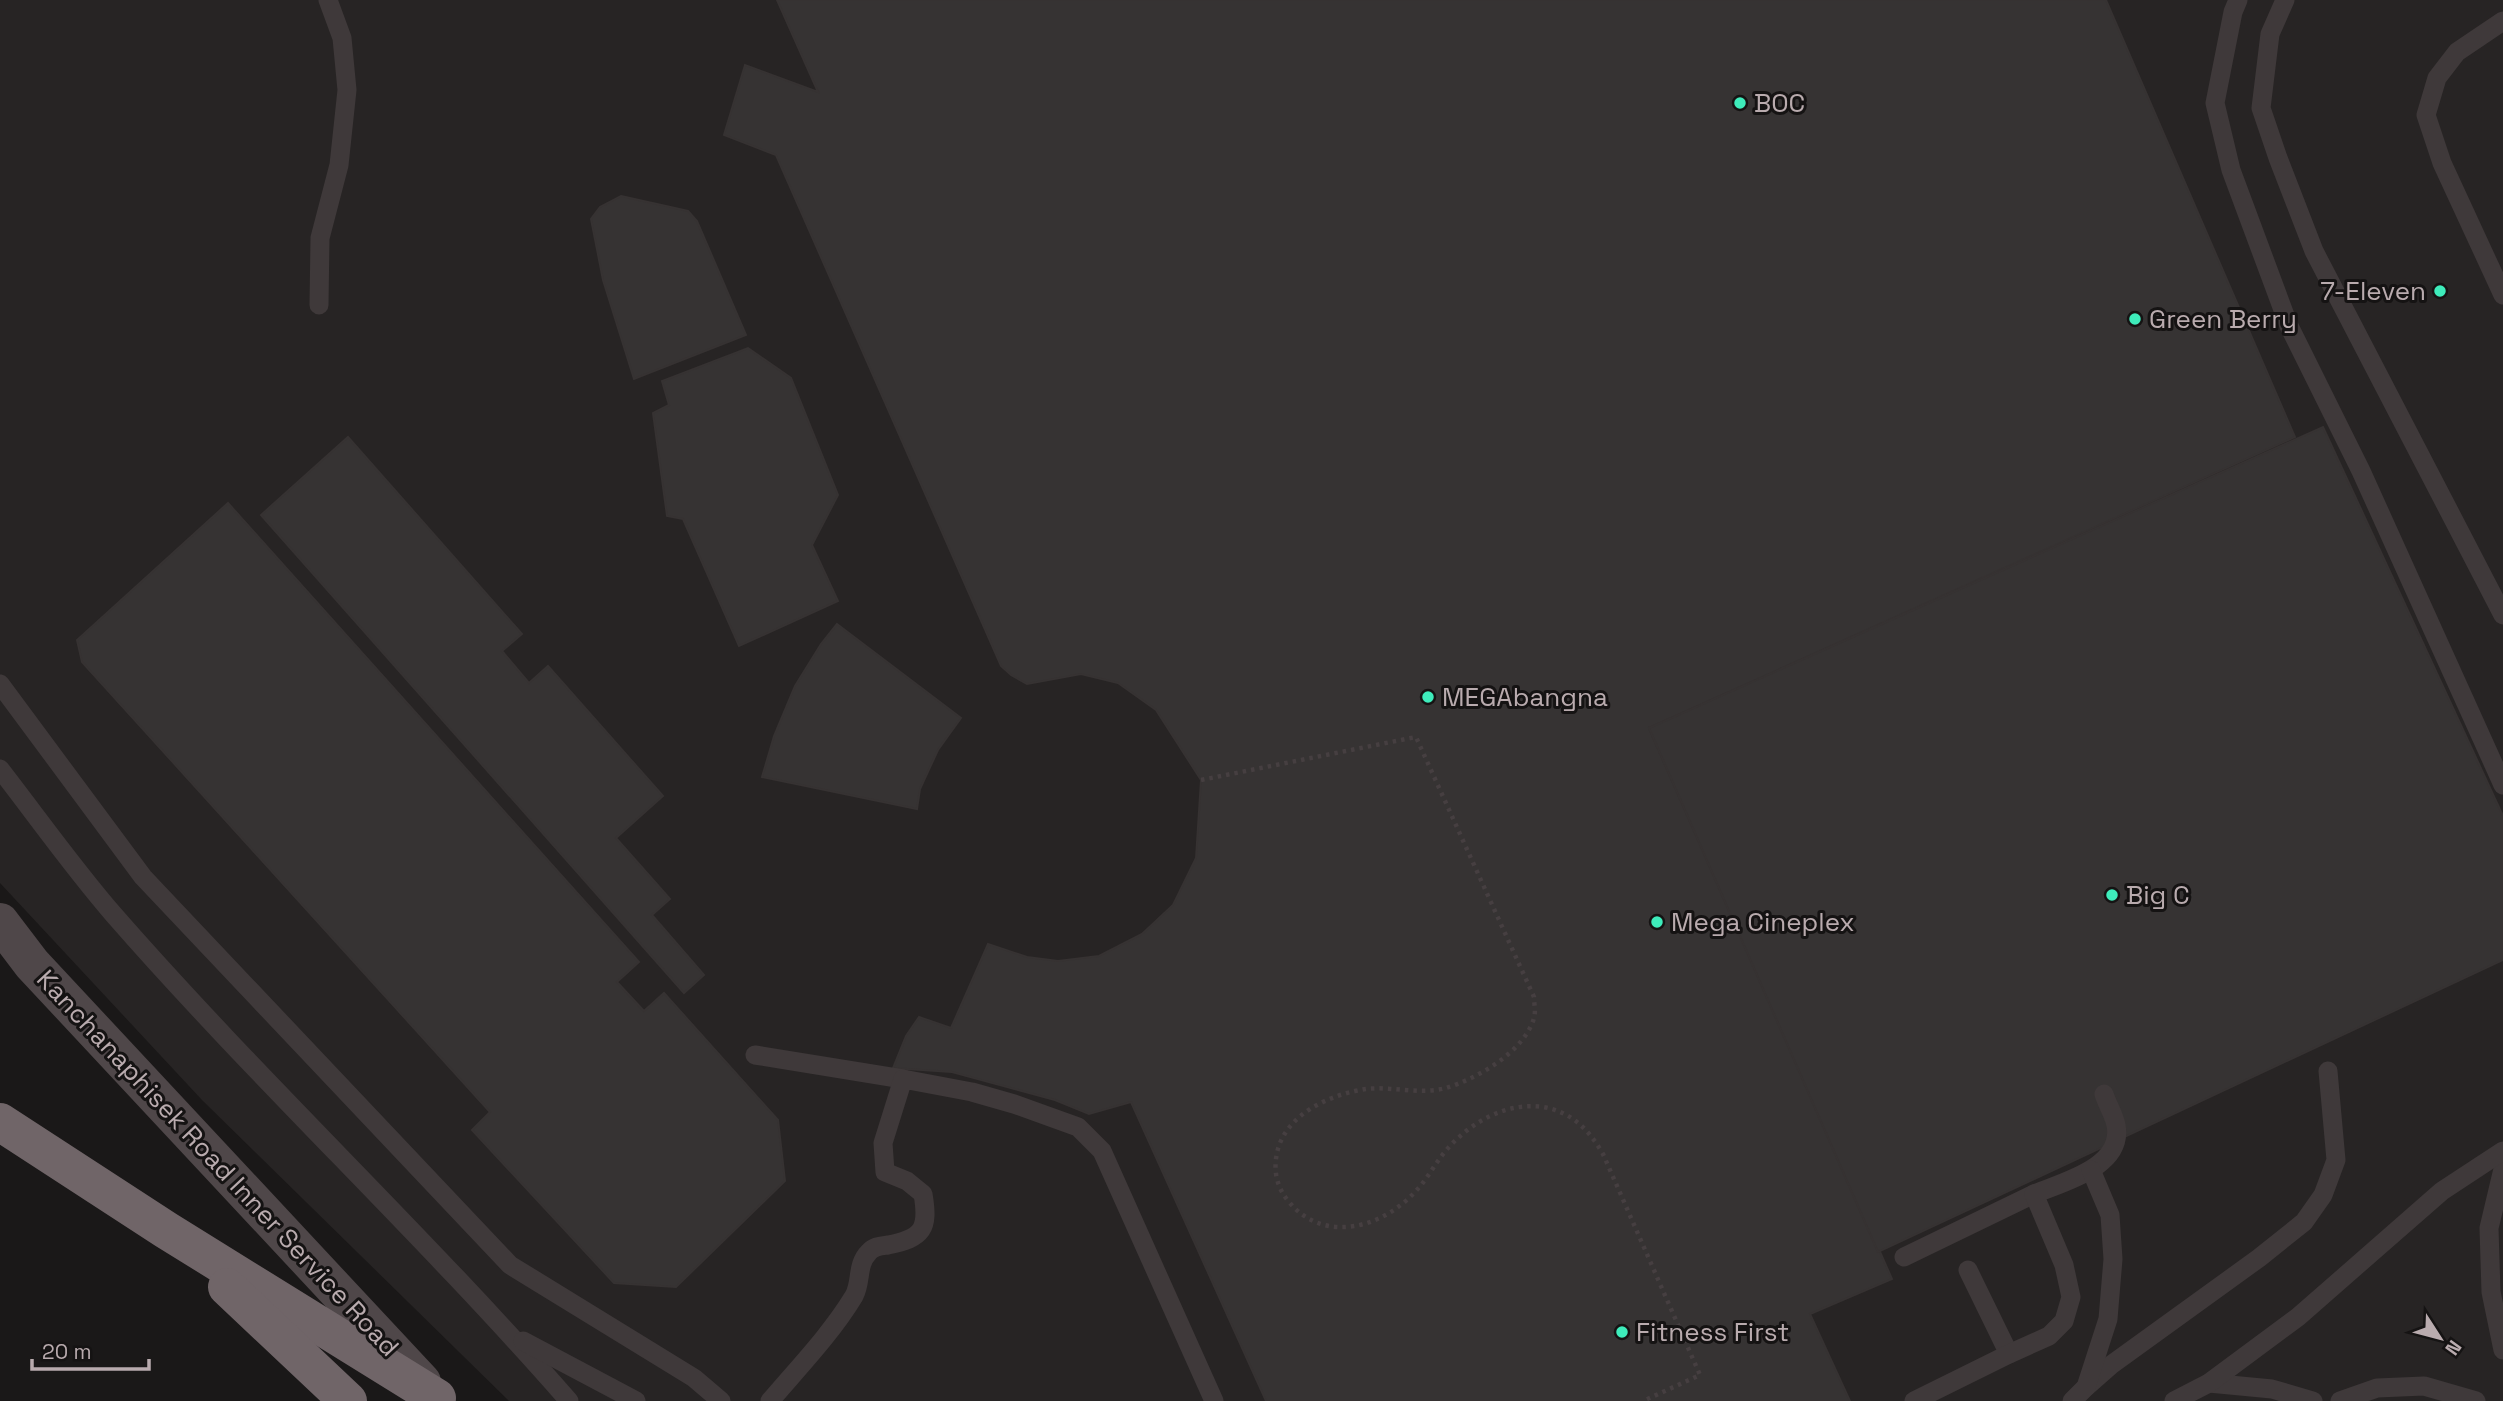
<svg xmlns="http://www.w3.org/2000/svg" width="2503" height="1401" font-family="'Space Grotesk',sans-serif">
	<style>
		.built { fill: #272424 }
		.building { fill: #363333; stroke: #363232; stroke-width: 2 }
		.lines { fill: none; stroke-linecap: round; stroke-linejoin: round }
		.path { stroke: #463f41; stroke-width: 4.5; stroke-dasharray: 3.5 5; stroke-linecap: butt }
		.lane { stroke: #3f393a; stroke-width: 19 }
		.secondary { stroke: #4f4749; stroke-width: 38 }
		.highway { stroke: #706568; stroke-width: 38 }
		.poi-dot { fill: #3eecbb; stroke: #151313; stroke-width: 2.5 }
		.labels { text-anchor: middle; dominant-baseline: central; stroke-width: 6; stroke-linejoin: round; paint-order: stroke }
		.poi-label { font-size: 26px; fill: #b9abae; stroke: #151313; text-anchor: start }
		.street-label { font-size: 26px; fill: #b9abae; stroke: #151313 }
	</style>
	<rect width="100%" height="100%" fill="#1a1818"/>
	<polygon class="built" points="0,0 2503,0 2503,1401 509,1401 202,1100 0,883"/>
	<g class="building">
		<polygon points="777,0 2106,0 2295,437 1649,728 1892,1279 1810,1314 1850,1401 1266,1401 1131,1102 1089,1114 1055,1100 952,1072 893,1068 906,1036 919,1017 951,1028 988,944 1027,957 1058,961 1099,956 1142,934 1173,905 1196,858 1201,780 1156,710 1118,683 1081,674 1027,684 1011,675 1001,666 776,155 724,135 745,65 818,92"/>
		<polygon points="621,196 688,211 697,221 746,335 634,379 603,280 591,219 600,207"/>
		<polygon points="748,348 791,378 838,495 812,545 838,601 739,646 683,519 667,516 653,413 669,405 662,381"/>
		<polygon points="2323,427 2503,816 2503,960 1878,1252 1649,728"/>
		<polygon points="348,437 522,634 502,651 529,683 548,666 663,796 616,838 670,899 652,915 704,975 684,993 261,515"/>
		<polygon points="228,503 639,962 617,982 644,1011 664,993 778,1120 785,1181 676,1287 614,1283 472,1130 490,1112 82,662 77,640"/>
		<polygon points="837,624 961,718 938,750 920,789 917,809 762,777 774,736 795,686 821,644"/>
	</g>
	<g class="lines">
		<path class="path" d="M 1201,780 L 1416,737 L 1534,997 C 1534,1004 1536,1011 1534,1018 C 1524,1052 1478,1078 1446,1088 C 1420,1095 1392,1086 1366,1089 C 1331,1094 1285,1114 1277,1153 C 1273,1171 1277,1188 1289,1202 C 1324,1244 1381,1228 1414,1193 C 1428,1179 1436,1161 1449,1147 C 1473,1121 1507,1102 1543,1107 C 1572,1112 1589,1130 1603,1154 L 1700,1375 L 1643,1401"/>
		<g class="lane">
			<polyline points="2238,0 2233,12 2215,103 2231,170 2289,326 2361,471 2503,785"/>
			<polyline points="2285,0 2270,34 2261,108 2278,158 2314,251 2503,615"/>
			<polyline points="2503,21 2457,52 2437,78 2426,115 2442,163 2503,295"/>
			<polyline points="319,305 320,238 339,165 347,90 342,38 328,0"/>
			<polyline points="0,684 143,877 510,1265 694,1378 721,1401"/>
			<path d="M 0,769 C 38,818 74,869 114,915 C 260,1082 423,1234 569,1401"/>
			<polyline points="755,1055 903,1079"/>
			<polyline points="2503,1169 2489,1228 2491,1292 2503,1350"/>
			<polyline points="1904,1257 2034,1194"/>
			<polyline points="1968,1270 2009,1354"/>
			<polyline points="523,1341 636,1401"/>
			<polyline points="2209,1383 2272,1389 2313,1401"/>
			<polyline points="2086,1387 2111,1365 2259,1258 2304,1222 2323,1195 2336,1160 2328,1071"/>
			<path d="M 770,1401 C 798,1368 831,1334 854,1296 C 862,1282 856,1265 869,1252 C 874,1246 881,1246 888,1245 C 923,1238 929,1229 923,1194 L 907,1181 L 885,1172 L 883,1143 L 903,1079 L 972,1092 L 1014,1104 L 1078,1127 L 1102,1151 L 1214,1401"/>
			<path d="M 1914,1401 L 2009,1354 L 2049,1336 L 2064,1321 L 2071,1297 L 2064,1265 L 2034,1194 C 2063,1182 2124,1167 2116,1125 C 2114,1115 2107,1104 2104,1094"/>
			<polyline points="2072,1401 2086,1387 2108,1319 2113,1259 2110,1215 2091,1170"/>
			<polyline points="2174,1401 2209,1383 2298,1317 2442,1191 2503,1151"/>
			<polyline points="2340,1401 2377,1388 2424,1386 2476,1401"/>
		</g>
		<polyline class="secondary" points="0,922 32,964 422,1382"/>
		<g class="highway">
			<polyline points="0,1122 166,1230 437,1398"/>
			<polyline points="227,1287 348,1401"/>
		</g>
	</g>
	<g class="poi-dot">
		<circle cx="1740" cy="103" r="7"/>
		<circle cx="2440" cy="291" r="7"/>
		<circle cx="2135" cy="319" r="7"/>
		<circle cx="1428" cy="697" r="7"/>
		<circle cx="2112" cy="895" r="7"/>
		<circle cx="1657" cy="922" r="7"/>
		<circle cx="1622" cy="1332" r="7"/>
	</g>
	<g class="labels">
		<g class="poi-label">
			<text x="1754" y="103">BOC</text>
			<text x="2426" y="291" text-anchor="end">7-Eleven</text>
			<text x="2149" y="319">Green Berry</text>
			<text x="1442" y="697">MEGAbangna</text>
			<text x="2126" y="895">Big C</text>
			<text x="1671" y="922">Mega Cineplex</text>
			<text x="1636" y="1332">Fitness First</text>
		</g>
		<g class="street-label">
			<text transform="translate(218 1163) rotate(47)">Kanchanaphisek Road Inner Service Road</text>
		</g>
	</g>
	<g transform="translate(2440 1338) rotate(126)" stroke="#151313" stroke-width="5" paint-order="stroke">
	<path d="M0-5L12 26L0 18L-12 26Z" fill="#b9abae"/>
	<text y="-10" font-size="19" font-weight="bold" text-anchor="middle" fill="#b9abae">N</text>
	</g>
	<path d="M32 1359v10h117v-10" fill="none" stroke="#b9abae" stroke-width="3.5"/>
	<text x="42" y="1359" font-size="21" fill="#b9abae" stroke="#151313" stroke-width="5" paint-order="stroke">20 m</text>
</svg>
